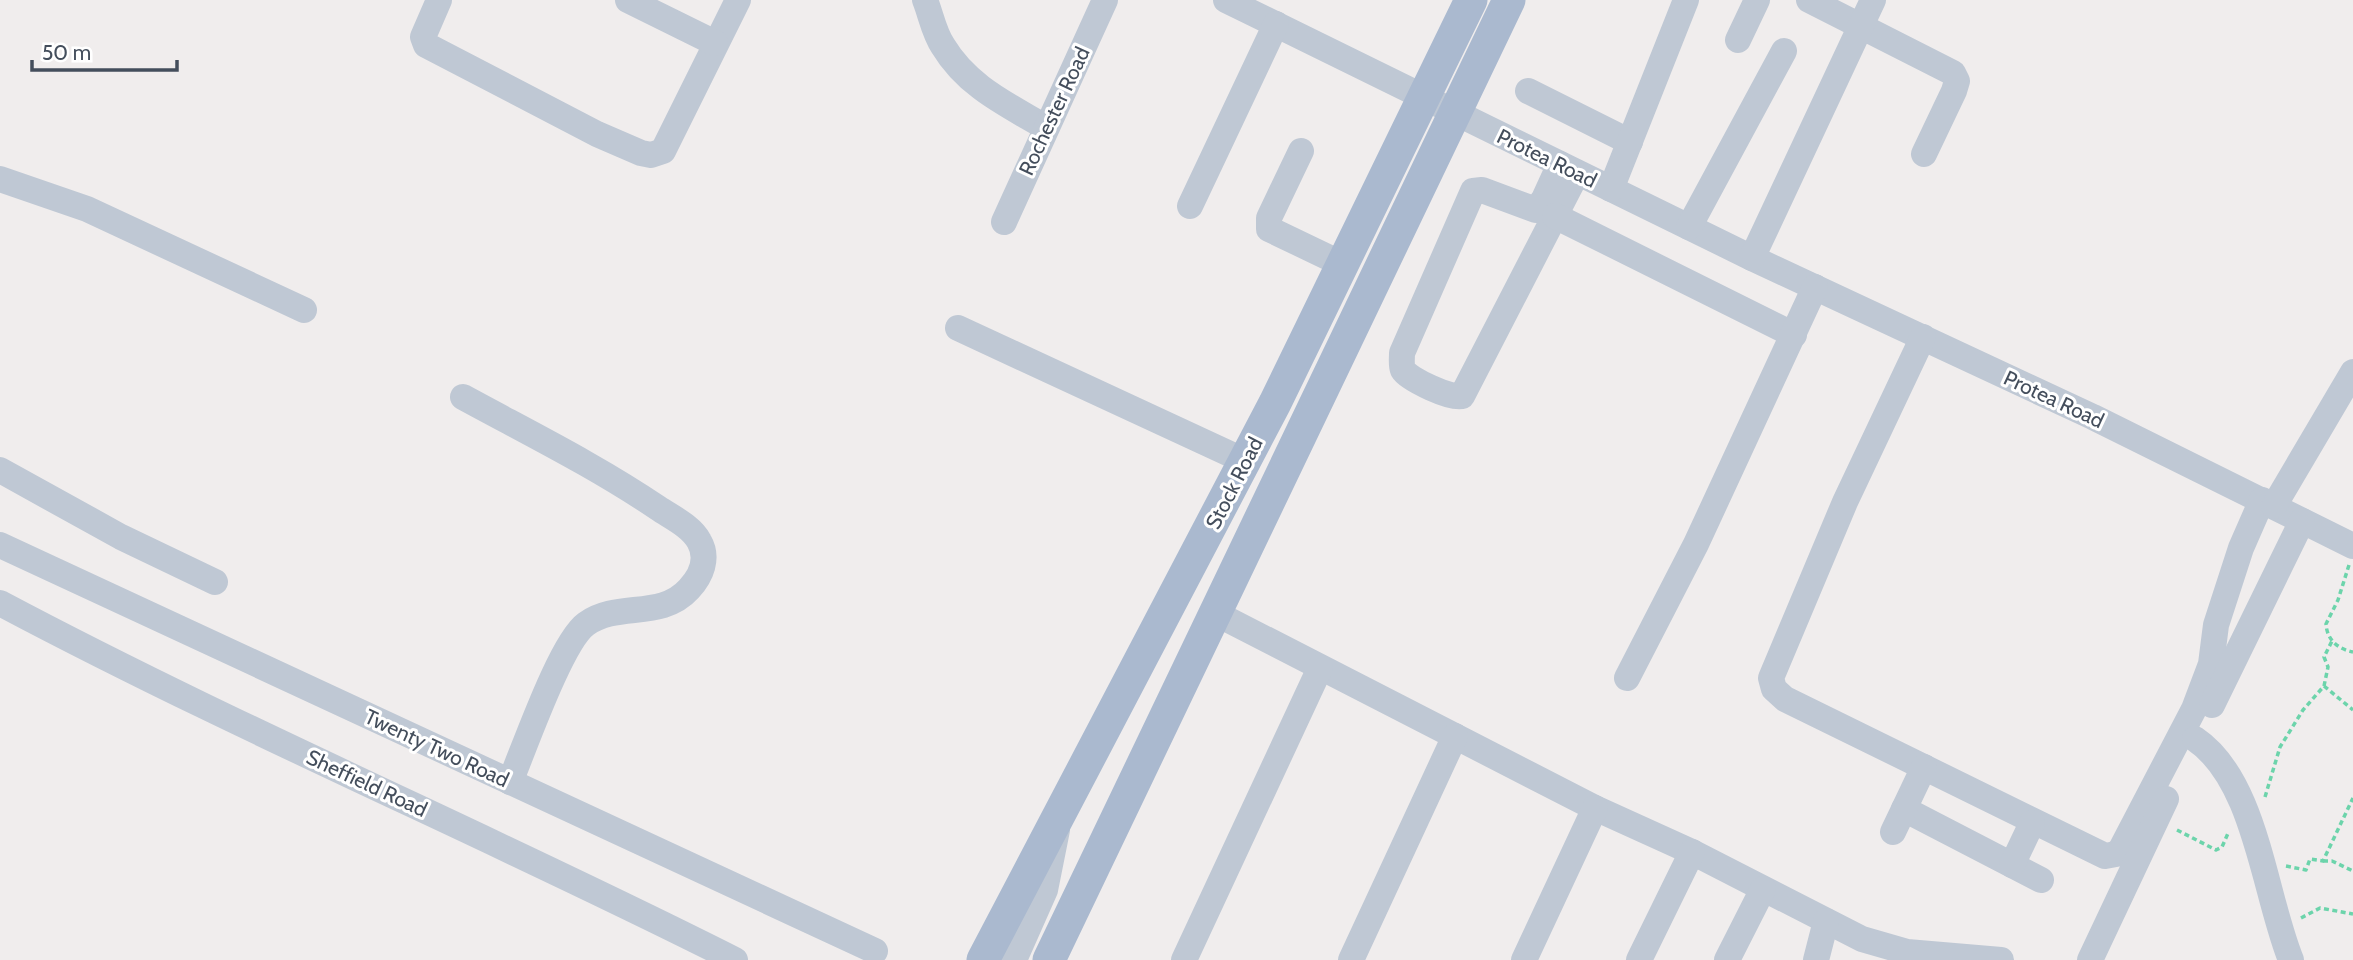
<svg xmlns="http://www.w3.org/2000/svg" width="2353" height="960" font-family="Cabin,sans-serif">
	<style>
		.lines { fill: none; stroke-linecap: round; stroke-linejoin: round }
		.path { stroke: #6cd4ab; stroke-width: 3.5; stroke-dasharray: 5 3.5; stroke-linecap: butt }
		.minor { stroke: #bfc8d4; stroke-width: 26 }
		.major { stroke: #aab9cf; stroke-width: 33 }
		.labels { text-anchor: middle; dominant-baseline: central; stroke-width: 6; stroke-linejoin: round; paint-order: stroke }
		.street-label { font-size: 21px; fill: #444e5c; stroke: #fff }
	</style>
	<rect width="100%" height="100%" fill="#f0eded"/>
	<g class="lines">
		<g class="path">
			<path d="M 2349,565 L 2338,600 L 2326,624 C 2327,640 2338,649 2353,652"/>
			<polyline points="2324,686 2353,710"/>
			<polyline points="2265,797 2280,747 2303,710 2324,686 2328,667 2324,657 2332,641"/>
			<polyline points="2177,830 2216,850 2222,847 2229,831"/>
			<polyline points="2323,861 2332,861 2353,871"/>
			<polyline points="2286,866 2306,870 2310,859 2323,861 2353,798"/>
			<polyline points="2301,918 2320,908 2353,914"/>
		</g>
		<g class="minor">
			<polyline points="439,0 423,37 426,45 597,134 641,153 651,155 663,151 738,0"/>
			<polyline points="628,0 715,43"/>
			<path d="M 925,0 C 931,15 934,33 943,46 C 967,86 1006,104 1045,127"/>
			<polyline points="1226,0 1752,258 2093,417 2353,546"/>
			<polyline points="1809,0 1953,73 1957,81 1954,91 1924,154"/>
			<polyline points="1738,40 1757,0"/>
			<polyline points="1528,91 1630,142"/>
			<polyline points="1301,151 1269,218 1269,229 1344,265"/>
			<path d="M 1560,164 L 1544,199 L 1536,210 L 1482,190 L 1473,191 L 1402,353 C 1402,359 1401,365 1403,370 C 1408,379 1453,400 1462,396 L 1577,173"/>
			<polyline points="0,179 87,209 304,310"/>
			<polyline points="1611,189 1686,0"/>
			<polyline points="1190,206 1276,24"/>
			<polyline points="1555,216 1794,335"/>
			<polyline points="1004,222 1105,0"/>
			<polyline points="1689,227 1784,51"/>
			<polyline points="1752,258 1873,0"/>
			<polyline points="958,328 1245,461"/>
			<polyline points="1923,337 1845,502 1771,678 1774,689 1785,699 2105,856 2116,854 2121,849 2194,709 2211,664 2216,625 2241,548 2262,500"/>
			<path d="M 463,397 C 529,433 596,466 658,508 C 671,517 691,526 699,541 C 709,558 701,576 689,589 C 661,620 618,601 586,624 C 561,642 524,749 510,782"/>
			<polyline points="0,470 121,537 215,582"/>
			<polyline points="2274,506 2353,372"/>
			<polyline points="0,545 875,951"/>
			<path d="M 0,603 C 241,731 492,837 735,960"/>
			<polyline points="1215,613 1595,808 1692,852 1862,939 1907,952 2001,960"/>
			<polyline points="1627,678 1696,544 1815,287"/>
			<polyline points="2212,705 2302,521"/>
			<path d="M 2195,739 C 2256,780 2264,894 2291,960"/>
			<polyline points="1904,809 2041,880"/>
			<polyline points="1893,832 1924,767"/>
			<polyline points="2012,865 2032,823"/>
			<polyline points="1014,960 1045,890 1057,830"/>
			<polyline points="1184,960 1320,668"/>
			<polyline points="1351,960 1455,736"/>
			<polyline points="1524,960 1595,808"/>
			<polyline points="1639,960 1692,852"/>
			<polyline points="1727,960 1763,889"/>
			<polyline points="1816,960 1826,921"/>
			<polyline points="2090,960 2166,799"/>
		</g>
		<g class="major">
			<polyline points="983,960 1275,403 1471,0"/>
			<polyline points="1049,960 1509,0"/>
		</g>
	</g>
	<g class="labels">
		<g class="street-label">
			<text transform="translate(1054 111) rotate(-65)">Rochester Road</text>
			<text transform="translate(1547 158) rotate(26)">Protea Road</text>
			<text transform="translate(2054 399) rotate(25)">Protea Road</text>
			<text transform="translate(1234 483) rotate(-63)">Stock Road</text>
			<text transform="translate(437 748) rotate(25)">Twenty Two Road</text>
			<text transform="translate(367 783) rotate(25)">Sheffield Road</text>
		</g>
	</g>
	<path d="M32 60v10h145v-10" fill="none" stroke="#444e5c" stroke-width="3.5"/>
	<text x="42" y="60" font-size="21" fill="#444e5c" stroke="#ffffff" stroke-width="5" paint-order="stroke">50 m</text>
</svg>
